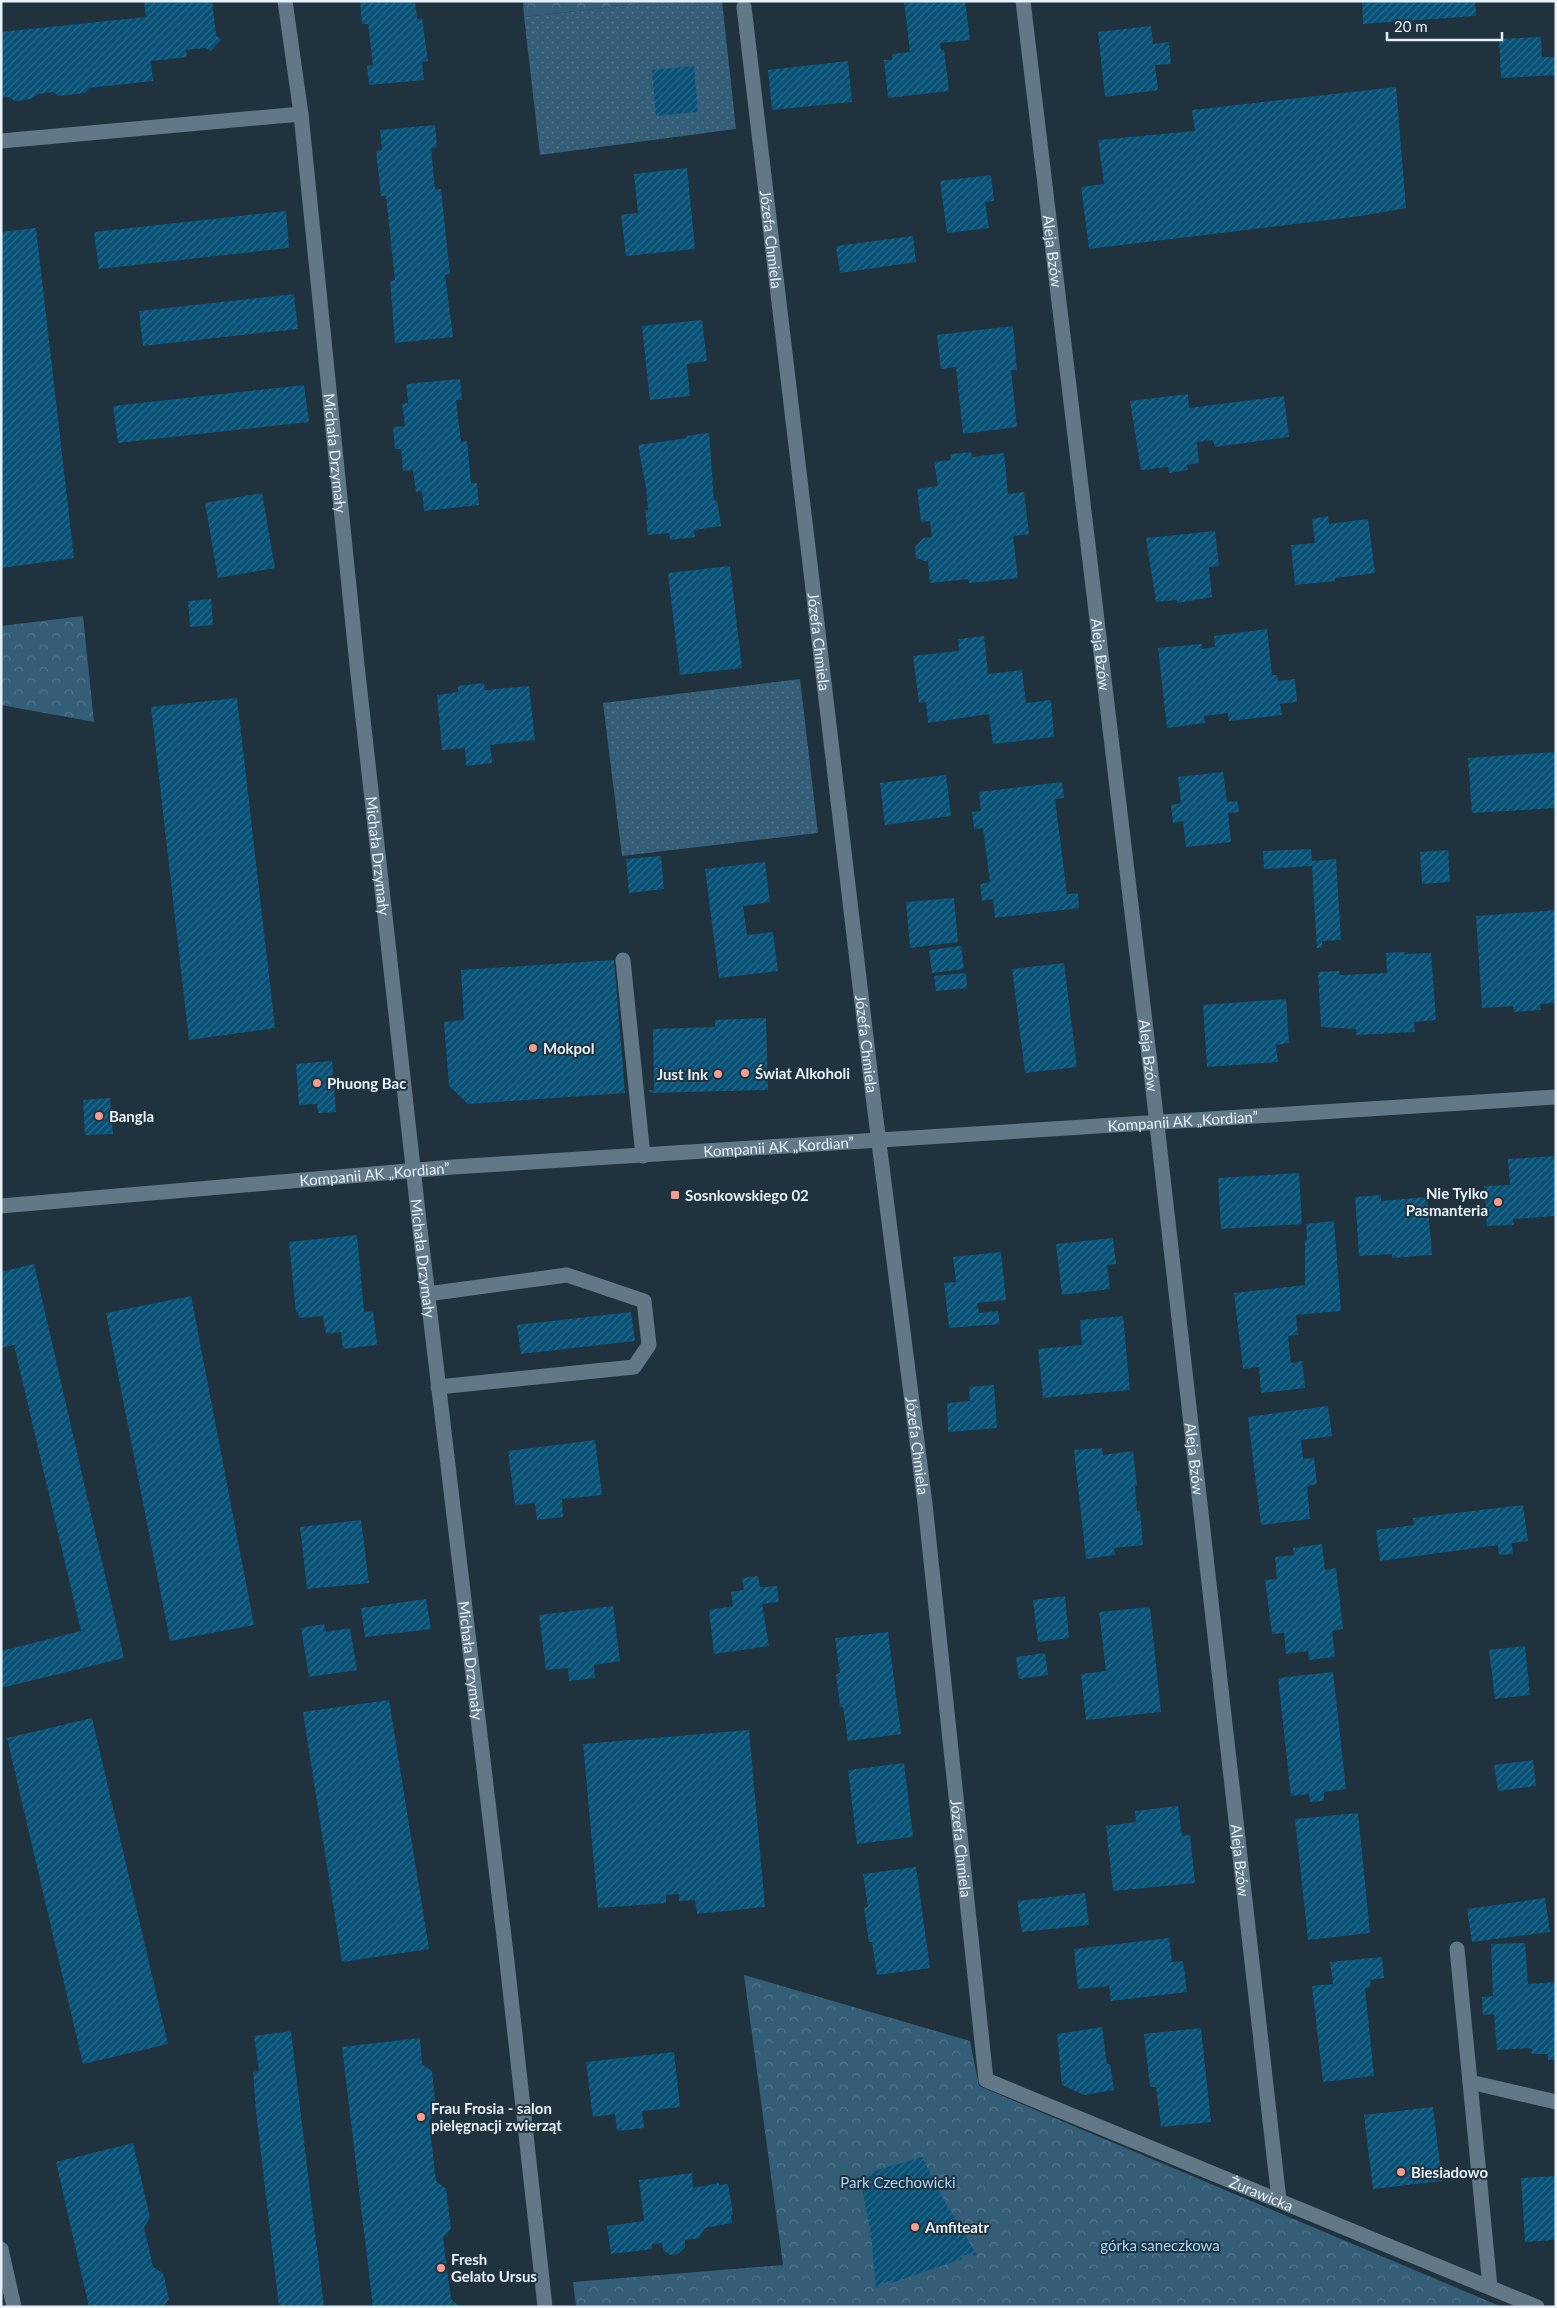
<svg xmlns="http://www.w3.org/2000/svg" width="1557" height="2308" font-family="Lato,sans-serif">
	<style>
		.grass { fill: url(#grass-dots) }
		.park { fill: url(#park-crowns) }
		.building { fill: url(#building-hatch) }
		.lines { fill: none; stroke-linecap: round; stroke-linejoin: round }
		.minor { stroke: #637887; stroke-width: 15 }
		.poi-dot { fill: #f59c90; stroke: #1f323e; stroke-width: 2 }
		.labels { text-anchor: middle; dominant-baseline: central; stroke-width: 4; stroke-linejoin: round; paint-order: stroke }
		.street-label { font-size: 15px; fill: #e6f1fa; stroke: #1f323e }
		.poi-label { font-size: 15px; font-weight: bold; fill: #e6f1fa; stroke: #1f323e; text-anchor: start }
		.park-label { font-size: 15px; fill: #a6d9fb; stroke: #1f323e }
	</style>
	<defs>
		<pattern id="grass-dots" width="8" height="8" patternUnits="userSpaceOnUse" patternTransform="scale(1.25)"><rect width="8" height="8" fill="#345d77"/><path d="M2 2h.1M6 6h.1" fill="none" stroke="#51758b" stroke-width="1.8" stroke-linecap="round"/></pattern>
		<pattern id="park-crowns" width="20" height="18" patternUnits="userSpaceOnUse" patternTransform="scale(1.25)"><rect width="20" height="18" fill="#345d77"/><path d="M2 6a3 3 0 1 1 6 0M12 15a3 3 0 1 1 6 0" fill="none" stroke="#51758b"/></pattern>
		<pattern id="building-hatch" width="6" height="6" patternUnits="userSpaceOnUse" patternTransform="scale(1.25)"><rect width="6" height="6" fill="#085176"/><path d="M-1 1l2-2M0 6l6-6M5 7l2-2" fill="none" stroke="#2c6a8a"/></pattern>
	</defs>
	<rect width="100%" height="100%" fill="#1f323e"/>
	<g class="grass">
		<polygon points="664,1 722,1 736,129 540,155 524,17"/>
		<polygon points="800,679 818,833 622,856 603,703"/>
	</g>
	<g class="park">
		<polygon points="523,1 664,1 524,17"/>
		<polygon points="83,616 94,722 1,705 1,626"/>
		<polygon points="744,1975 970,2041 979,2086 1502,2307 576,2307 573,2282 783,2265"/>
	</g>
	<g class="building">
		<polygon points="144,1 212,1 216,35 221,40 211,51 206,48 186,50 187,57 151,61 153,81 89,88 85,93 59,96 53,92 38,94 31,99 15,101 9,97 1,98 1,32 146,17"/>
		<polygon points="360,1 415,1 417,19 422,18 428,61 422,62 424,80 369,85 367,66 373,65 368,24 362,24"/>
		<polygon points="904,1 965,1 970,40 940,43 941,50 944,50 949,91 888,98 884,60 892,60 892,54 910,52"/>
		<polygon points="1362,1 1475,1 1476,16 1363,24"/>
		<polygon points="1151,26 1153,44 1169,42 1171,64 1155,65 1158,90 1105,97 1098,32"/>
		<polygon points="1541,37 1542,57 1556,57 1556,75 1501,78 1499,39"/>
		<polygon points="848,61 852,102 772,110 768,70"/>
		<polygon points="694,66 698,112 656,116 652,70"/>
		<polygon points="1396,87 1406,208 1361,216 1089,249 1081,187 1104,184 1098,140 1195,131 1192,110"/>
		<polygon points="435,125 437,147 431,148 435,189 441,189 450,274 445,275 453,337 395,343 390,281 395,280 386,196 381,196 376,151 382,150 380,130"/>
		<polygon points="687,168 695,249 626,256 621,215 638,213 634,174"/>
		<polygon points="991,175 994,201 985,202 989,228 947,233 940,181"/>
		<polygon points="286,211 289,248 99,269 94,232"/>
		<polygon points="36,228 74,558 1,568 1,232"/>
		<polygon points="913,236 916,262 840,273 836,246"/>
		<polygon points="294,294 298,329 143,346 139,311"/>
		<polygon points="702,320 707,361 687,364 690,396 650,400 642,326"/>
		<polygon points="1013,326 1017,370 1011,370 1017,427 963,434 956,367 941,369 937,335"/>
		<polygon points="460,379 462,400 456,400 461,442 467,441 471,483 477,483 479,505 424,511 422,491 416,492 413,470 403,471 401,449 395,449 393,427 405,426 402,404 408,403 406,384"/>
		<polygon points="304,385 309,422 118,443 113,406"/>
		<polygon points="1188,394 1189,408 1284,396 1289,437 1215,447 1213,440 1197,442 1199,463 1187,465 1188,470 1169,473 1168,467 1141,470 1130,401"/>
		<polygon points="709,433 714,501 717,500 721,526 694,530 695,537 670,540 669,533 648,535 645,510 648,510 646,488 638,445 687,438 686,436"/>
		<polygon points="971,452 972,457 1004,453 1008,494 1024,492 1029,534 1013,536 1018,578 969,583 968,579 930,583 928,562 916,558 915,547 923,538 932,537 930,521 921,522 917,489 938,486 934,462 951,460 950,454"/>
		<polygon points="262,493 275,568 218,578 205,503"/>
		<polygon points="1328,516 1329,524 1368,519 1375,573 1335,578 1335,581 1295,585 1291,545 1315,543 1312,519"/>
		<polygon points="1215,531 1219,566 1209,567 1212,597 1177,603 1177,600 1156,602 1146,538"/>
		<polygon points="730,566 742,668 680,675 668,573"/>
		<polygon points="211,599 213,625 190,627 188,601"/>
		<polygon points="1267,629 1272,675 1277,675 1278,681 1295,679 1297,702 1280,704 1282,715 1229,721 1228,713 1204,716 1205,723 1167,728 1158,648 1202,644 1202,649 1215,647 1214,636"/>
		<polygon points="984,636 988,674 1022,670 1026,703 1051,700 1054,737 993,744 989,714 928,723 926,702 919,703 913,656 959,651 958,639"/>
		<polygon points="484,683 485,690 529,686 535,740 490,745 492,763 466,766 465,748 442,750 437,695 458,692 458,686"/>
		<polygon points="237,698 275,1028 189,1040 151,707"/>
		<polygon points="1556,752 1556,808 1472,813 1468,758"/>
		<polygon points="1223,772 1227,802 1237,801 1239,812 1228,813 1231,842 1186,847 1183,821 1173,823 1171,805 1181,803 1178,777"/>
		<polygon points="946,775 951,816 885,825 880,783"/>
		<polygon points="1062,782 1064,798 1055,799 1067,894 1078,893 1079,908 995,918 993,899 982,901 980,884 990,882 983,828 974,829 972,812 981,811 979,792"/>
		<polygon points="1311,849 1312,861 1336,859 1341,940 1322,941 1322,948 1317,948 1312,866 1264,869 1263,851"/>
		<polygon points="1448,850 1450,882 1422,884 1420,852"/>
		<polygon points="661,856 664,889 629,893 626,859"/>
		<polygon points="765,862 770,902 743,906 745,920 747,935 773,932 778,971 719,978 705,869"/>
		<polygon points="954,898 958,942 910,948 906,902"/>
		<polygon points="1556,910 1556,1003 1540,1004 1541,1010 1514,1012 1513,1006 1482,1008 1476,916"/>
		<polygon points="961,946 964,969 932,973 929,950"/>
		<polygon points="1405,952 1405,954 1431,953 1436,1020 1414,1022 1415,1032 1356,1035 1356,1029 1321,1027 1318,972 1339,971 1340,975 1387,973 1386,953"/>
		<polygon points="614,960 625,1093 468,1104 449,1086 444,1022 464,1020 461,970"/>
		<polygon points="1064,963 1077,1067 1025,1073 1012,969"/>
		<polygon points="966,973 967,988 936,991 934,976"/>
		<polygon points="1286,999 1289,1043 1276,1045 1278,1062 1207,1067 1203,1005"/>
		<polygon points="766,1018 768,1090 650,1093 649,1090 654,1090 653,1029 715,1027 715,1020"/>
		<polygon points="332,1061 336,1112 318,1113 317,1104 299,1105 296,1064"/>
		<polygon points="110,1098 113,1134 85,1135 83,1100"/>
		<polygon points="1556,1156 1556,1216 1513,1219 1514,1225 1487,1226 1484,1186 1510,1185 1508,1159"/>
		<polygon points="1299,1173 1302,1224 1221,1229 1218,1178"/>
		<polygon points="1381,1195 1381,1201 1427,1197 1432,1255 1392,1258 1392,1254 1359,1256 1355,1197"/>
		<polygon points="1334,1221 1341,1311 1296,1315 1298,1335 1288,1336 1291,1363 1302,1361 1305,1388 1261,1393 1259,1367 1243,1369 1234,1293 1305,1285 1305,1241 1307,1240 1306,1224"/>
		<polygon points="357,1235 364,1312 373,1311 377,1345 343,1349 341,1332 326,1334 323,1316 299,1318 298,1312 296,1312 289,1242"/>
		<polygon points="1113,1238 1116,1264 1107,1265 1110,1289 1062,1295 1056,1244"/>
		<polygon points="1001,1252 1006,1300 977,1303 979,1313 998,1311 1000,1324 949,1328 944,1283 956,1282 953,1257"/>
		<polygon points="34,1264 124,1658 1,1688 1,1651 81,1631 14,1345 1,1348 1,1272"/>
		<polygon points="191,1296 254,1625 170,1641 106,1313"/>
		<polygon points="631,1312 635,1341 521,1354 517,1325"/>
		<polygon points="1123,1316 1130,1390 1043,1398 1038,1349 1082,1345 1080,1320"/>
		<polygon points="994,1385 997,1428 948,1432 947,1403 970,1401 969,1387"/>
		<polygon points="1328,1406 1332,1436 1301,1440 1303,1459 1314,1458 1317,1484 1307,1486 1310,1519 1261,1525 1248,1417"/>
		<polygon points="595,1440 602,1495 562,1499 563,1517 537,1520 535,1503 515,1505 508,1451"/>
		<polygon points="1102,1448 1103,1455 1133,1451 1137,1486 1135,1486 1136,1499 1137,1511 1140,1511 1143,1545 1114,1548 1115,1555 1086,1559 1074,1450"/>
		<polygon points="1523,1505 1528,1541 1512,1543 1513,1554 1499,1555 1498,1545 1380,1561 1376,1530 1414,1525 1413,1518"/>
		<polygon points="361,1520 369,1583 307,1589 300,1527"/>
		<polygon points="1322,1544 1325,1570 1336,1568 1343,1629 1332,1631 1335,1657 1309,1660 1308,1651 1286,1654 1284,1633 1272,1634 1265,1580 1277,1579 1275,1557 1294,1555 1293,1548"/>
		<polygon points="758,1576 760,1587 777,1586 779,1602 762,1604 769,1646 714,1654 709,1610 733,1606 731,1592 744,1590 742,1578"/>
		<polygon points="1065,1596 1069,1638 1038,1642 1033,1600"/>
		<polygon points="426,1599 431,1629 365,1637 361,1608"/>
		<polygon points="613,1606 620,1661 594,1665 595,1678 569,1681 568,1668 546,1670 539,1615"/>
		<polygon points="1150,1607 1161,1712 1086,1720 1081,1674 1106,1671 1099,1612"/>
		<polygon points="324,1624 326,1632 350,1628 357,1670 309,1677 301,1628"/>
		<polygon points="888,1632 901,1734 848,1741 843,1707 840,1707 838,1690 836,1674 840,1673 835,1638"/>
		<polygon points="1525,1646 1530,1695 1495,1699 1489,1650"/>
		<polygon points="1045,1653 1048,1675 1019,1679 1016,1657"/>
		<polygon points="1333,1672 1346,1789 1324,1792 1324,1801 1310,1802 1309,1794 1291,1796 1278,1678"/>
		<polygon points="389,1700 429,1949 342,1962 303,1712"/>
		<polygon points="92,1718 168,2044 83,2064 7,1738"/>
		<polygon points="749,1730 765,1907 697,1914 695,1900 679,1901 679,1894 666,1895 666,1903 598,1908 583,1744"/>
		<polygon points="1533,1760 1536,1786 1498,1791 1494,1765"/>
		<polygon points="904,1763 913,1837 857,1844 848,1770"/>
		<polygon points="1178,1806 1182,1836 1190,1835 1195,1883 1113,1891 1106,1826 1136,1822 1135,1811"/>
		<polygon points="1358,1813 1370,1933 1308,1940 1295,1819"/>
		<polygon points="916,1867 930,1968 877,1975 872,1942 869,1942 864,1908 868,1907 863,1874"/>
		<polygon points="1085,1893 1089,1925 1022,1932 1017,1901"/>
		<polygon points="1545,1898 1550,1932 1472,1942 1467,1909"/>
		<polygon points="1169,1938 1172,1962 1183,1961 1187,1992 1111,2001 1109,1986 1078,1989 1074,1949"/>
		<polygon points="1525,1943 1528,1984 1556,1982 1556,2060 1548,2060 1548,2054 1532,2054 1531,2048 1497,2050 1494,2014 1483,2015 1482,1997 1493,1996 1491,1944"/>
		<polygon points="1382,1957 1384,1978 1370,1980 1371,1987 1365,1988 1374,2076 1323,2082 1312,1986 1333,1984 1330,1962"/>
		<polygon points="1102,2027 1107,2064 1110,2064 1114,2090 1084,2095 1062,2085 1057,2034"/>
		<polygon points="1201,2028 1211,2122 1161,2127 1156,2087 1150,2087 1144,2034"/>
		<polygon points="291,2031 295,2066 324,2307 279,2307 256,2111 253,2072 259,2071 254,2036"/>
		<polygon points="420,2038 422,2064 432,2071 436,2111 429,2121 436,2181 446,2189 451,2229 443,2238 451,2299 460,2307 373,2307 342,2047"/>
		<polygon points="674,2052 680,2107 642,2111 644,2128 617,2131 615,2114 593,2117 586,2062"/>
		<polygon points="1433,2107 1442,2181 1373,2189 1364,2115"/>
		<polygon points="133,2143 150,2218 144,2227 153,2267 163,2273 169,2299 163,2307 89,2307 56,2162"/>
		<polygon points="922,2157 946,2204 977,2255 974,2256 972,2253 961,2256 962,2259 891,2283 890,2281 879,2284 879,2288 876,2289 871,2234 861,2183 867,2175 874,2171"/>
		<polygon points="692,2173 693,2188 719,2183 719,2185 728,2184 733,2214 731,2215 732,2223 705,2228 699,2238 685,2240 685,2247 678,2254 670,2255 664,2251 661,2243 652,2244 652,2249 611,2254 607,2226 644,2221 639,2180"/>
		<polygon points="1556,2176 1556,2240 1525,2242 1521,2178"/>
	</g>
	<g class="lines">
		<g class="minor">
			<path id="s1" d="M 285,1 L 301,114 L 357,665 L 419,1221 L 507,1962 L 545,2307"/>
			<path id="s2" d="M 1023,1 L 1151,1072 L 1279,2200"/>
			<path id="s3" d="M 744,7 L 873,1096 L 925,1504 L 986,2080 L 1537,2307"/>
			<polyline points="1,141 301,114"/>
			<polyline points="623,960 643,1156"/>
			<path id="s4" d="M 1,1206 L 453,1167 L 1556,1097"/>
			<polyline points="427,1294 567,1275 644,1301 649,1345 634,1367 438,1387"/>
			<polyline points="1457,1949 1490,2287"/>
			<polyline points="1470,2082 1556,2102"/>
			<polyline points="1,2249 14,2307"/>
		</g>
	</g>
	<g class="poi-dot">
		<circle cx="533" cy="1048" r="5"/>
		<circle cx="745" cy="1073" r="5"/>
		<circle cx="718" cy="1074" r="5"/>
		<circle cx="317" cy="1083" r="5"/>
		<circle cx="99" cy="1116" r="5"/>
		<rect x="670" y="1190" width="10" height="10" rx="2.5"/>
		<circle cx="1498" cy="1202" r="5"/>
		<circle cx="421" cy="2117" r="5"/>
		<circle cx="1401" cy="2172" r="5"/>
		<circle cx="915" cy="2227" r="5"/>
		<circle cx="441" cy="2268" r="5"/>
	</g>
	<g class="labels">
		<g class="street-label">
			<text stroke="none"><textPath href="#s3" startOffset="234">Józefa Chmiela</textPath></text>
			<text stroke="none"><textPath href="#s2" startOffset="252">Aleja Bzów</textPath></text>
			<text stroke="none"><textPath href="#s1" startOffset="455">Michała Drzymały</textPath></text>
			<text stroke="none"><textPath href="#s3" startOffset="639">Józefa Chmiela</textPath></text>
			<text stroke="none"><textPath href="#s2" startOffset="658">Aleja Bzów</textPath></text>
			<text stroke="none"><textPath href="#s1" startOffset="860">Michała Drzymały</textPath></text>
			<text stroke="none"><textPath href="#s3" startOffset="1044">Józefa Chmiela</textPath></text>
			<text stroke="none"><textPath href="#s2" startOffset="1062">Aleja Bzów</textPath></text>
			<text stroke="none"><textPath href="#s4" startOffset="1185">Kompanii AK „Kordian”</textPath></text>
			<text stroke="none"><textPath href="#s4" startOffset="780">Kompanii AK „Kordian”</textPath></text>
			<text stroke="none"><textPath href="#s4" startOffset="375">Kompanii AK „Kordian”</textPath></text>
			<text stroke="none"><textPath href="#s1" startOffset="1265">Michała Drzymały</textPath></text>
			<text stroke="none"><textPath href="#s3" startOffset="1449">Józefa Chmiela</textPath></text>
			<text stroke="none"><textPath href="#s2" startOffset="1468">Aleja Bzów</textPath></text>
			<text stroke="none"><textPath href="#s1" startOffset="1670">Michała Drzymały</textPath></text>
			<text stroke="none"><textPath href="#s3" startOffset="1854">Józefa Chmiela</textPath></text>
			<text stroke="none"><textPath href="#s2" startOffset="1872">Aleja Bzów</textPath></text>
			<text stroke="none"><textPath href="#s3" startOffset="2385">Żurawicka</textPath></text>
		</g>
		<g class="poi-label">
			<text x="543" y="1048">Mokpol</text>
			<text x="755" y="1073">Świat Alkoholi</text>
			<text x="708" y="1074" text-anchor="end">Just Ink</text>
			<text x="327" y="1083">Phuong Bac</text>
			<text x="109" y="1116">Bangla</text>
			<text x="1488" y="1193" text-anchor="end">Nie Tylko<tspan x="1488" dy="17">Pasmanteria</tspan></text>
			<text x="685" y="1195">Sosnkowskiego 02</text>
			<text x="431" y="2108">Frau Frosia - salon<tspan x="431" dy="17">pielęgnacji zwierząt</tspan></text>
			<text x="1411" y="2172">Biesiadowo</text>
			<text x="925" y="2227">Amfiteatr</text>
			<text x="451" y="2259">Fresh<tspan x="451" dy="17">Gelato Ursus</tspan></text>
		</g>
		<g class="park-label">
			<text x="898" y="2182">Park Czechowicki</text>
			<text x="1160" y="2245">górka saneczkowa</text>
		</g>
	</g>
	<rect width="1557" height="2308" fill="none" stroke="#e6f1fa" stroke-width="5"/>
	<path d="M1387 32v8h115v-8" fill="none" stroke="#e6f1fa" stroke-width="2.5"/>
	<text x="1394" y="32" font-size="15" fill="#e6f1fa" stroke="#1f323e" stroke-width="4" paint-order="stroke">20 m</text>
</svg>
